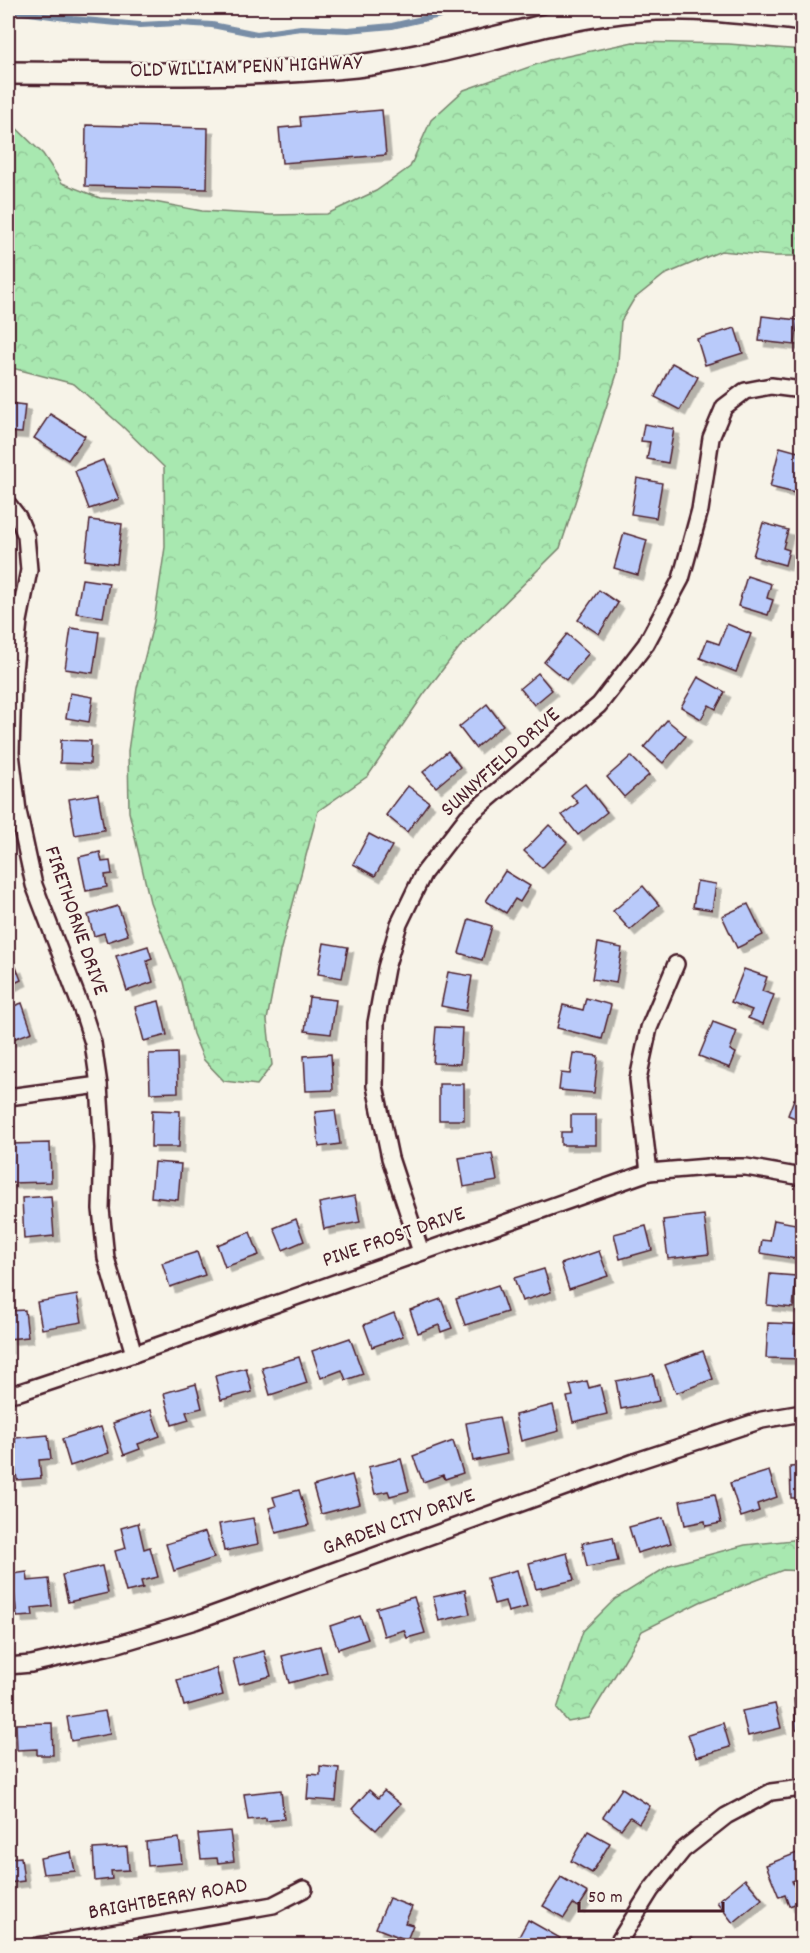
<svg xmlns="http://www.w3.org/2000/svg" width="810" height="1953" font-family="Dekko,sans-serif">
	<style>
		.forest { fill: url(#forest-crowns); stroke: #79846e; stroke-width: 1.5 }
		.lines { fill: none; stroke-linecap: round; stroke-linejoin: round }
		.stream { stroke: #788da6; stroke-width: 6 }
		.building { fill: #b9cafa; stroke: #4a1f2b; stroke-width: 1.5; filter: url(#shadow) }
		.minor-casing { stroke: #4a1f2b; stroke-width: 20 }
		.secondary-casing { stroke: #4a1f2b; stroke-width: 26 }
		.minor { stroke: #f7f3e8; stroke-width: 15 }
		.secondary { stroke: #f7f3e8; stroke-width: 21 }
		.labels { text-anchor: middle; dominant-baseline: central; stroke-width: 5; stroke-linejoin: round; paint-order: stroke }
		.street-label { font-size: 22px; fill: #4a1f2b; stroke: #f7f3e8 }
	</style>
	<defs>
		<pattern id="forest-crowns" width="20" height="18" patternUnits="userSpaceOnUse" patternTransform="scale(1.5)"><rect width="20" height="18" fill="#a8e8b0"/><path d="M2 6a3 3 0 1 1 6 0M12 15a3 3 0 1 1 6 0" fill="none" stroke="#92c798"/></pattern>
		<filter id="shadow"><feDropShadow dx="5.5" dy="5.5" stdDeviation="0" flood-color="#0004"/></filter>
	</defs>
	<rect width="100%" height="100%" fill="#f7f3e8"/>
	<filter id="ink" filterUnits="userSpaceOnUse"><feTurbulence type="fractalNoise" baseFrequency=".0167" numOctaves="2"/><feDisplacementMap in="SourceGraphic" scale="12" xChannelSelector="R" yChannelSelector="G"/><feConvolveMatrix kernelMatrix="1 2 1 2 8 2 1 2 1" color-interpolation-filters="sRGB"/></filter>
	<g filter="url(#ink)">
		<g class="forest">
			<polygon points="633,42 729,44 802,50 802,256 773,256 721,251 664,275 634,299 621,321 617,374 560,548 459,648 424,694 368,776 318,811 280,952 267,1020 272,1065 257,1085 224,1081 204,1060 193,1034 181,982 150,902 129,812 128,751 137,688 154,621 165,547 164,467 122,426 74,384 8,367 8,120 43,154 62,183 100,198 149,201 202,211 271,215 327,214 376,191 410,167 431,120 464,90 549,60"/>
			<polygon points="802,1539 802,1571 783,1570 700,1602 642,1631 589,1718 568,1722 557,1709 583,1631 615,1599 670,1565 745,1545"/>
		</g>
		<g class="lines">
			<polyline class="stream" points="8,10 73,19 140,25 179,23 212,25 257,34 301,28 348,30 392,26 470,8"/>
		</g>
		<g class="building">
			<polygon points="382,110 386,155 282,163 279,128 301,126 300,117"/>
			<polygon points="86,125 208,128 207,189 85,186"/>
			<polygon points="762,316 798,320 795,345 759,341"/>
			<polygon points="735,328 743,353 705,365 697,339"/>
			<polygon points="672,363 698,377 680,410 655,397"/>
			<polygon points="8,403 25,405 22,433 8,432"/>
			<polygon points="50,414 85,436 68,460 34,438"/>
			<polygon points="644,424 674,429 668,463 647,459 650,442 641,441"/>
			<polygon points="780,447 802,453 802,465 795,493 770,487"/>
			<polygon points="103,460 119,499 89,509 75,471"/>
			<polygon points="637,478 662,483 656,518 631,514"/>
			<polygon points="90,520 122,524 117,564 85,560"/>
			<polygon points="763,523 788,530 783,548 789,550 785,565 753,556"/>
			<polygon points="624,533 647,540 638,575 614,568"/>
			<polygon points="747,576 771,584 767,598 773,600 768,615 738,606"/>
			<polygon points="82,579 109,583 103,617 76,613"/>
			<polygon points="599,590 618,603 599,634 578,620"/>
			<polygon points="727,624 751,634 736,672 700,658 707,640 719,644"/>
			<polygon points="71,628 99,632 93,673 65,669"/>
			<polygon points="567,634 589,653 566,680 544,662"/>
			<polygon points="538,673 552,690 534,705 520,688"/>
			<polygon points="698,677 725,692 716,709 709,705 701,719 681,707"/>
			<polygon points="70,693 93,697 89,722 66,718"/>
			<polygon points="487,704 503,725 475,748 459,727"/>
			<polygon points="667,720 686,736 663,763 644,747"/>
			<polygon points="61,740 91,741 90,764 60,763"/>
			<polygon points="448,751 460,767 436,787 423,772"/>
			<polygon points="631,756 649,775 624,797 607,777"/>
			<polygon points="585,784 607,812 578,835 562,815 578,803 571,795"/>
			<polygon points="408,786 429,802 407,832 386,815"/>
			<polygon points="98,794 104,830 75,835 69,799"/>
			<polygon points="549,825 567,842 542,868 524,851"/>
			<polygon points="369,834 392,846 375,876 353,864"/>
			<polygon points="100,852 102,862 110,861 112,874 105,875 107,887 86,891 79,857"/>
			<polygon points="505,871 530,886 520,902 515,899 506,913 486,901"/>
			<polygon points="697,881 716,884 712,910 693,907"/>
			<polygon points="643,886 659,905 630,930 613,911"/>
			<polygon points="748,904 763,935 737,948 722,916"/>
			<polygon points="118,906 128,935 107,942 104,933 94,936 88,915"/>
			<polygon points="469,919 492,926 482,960 459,953"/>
			<polygon points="324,943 348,947 342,978 318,974"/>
			<polygon points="598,943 622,948 616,983 592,979"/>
			<polygon points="148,946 152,959 147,961 153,982 127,991 116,956"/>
			<polygon points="16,967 21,980 8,986 8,970"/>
			<polygon points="744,969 767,977 762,991 774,995 763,1024 748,1018 752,1010 731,1002"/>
			<polygon points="448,972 472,976 466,1011 441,1006"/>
			<polygon points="309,997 336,1000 331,1034 305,1031"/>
			<polygon points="586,998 611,1005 602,1039 557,1028 563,1005 583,1010"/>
			<polygon points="159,1001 167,1035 144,1041 135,1007"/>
			<polygon points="22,1003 32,1032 8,1041 8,1008"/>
			<polygon points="713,1022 737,1031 730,1050 736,1053 730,1068 699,1056"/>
			<polygon points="436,1027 462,1028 460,1064 433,1063"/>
			<polygon points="177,1053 178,1092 150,1093 149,1054"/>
			<polygon points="573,1053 598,1056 594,1093 559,1090 561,1073 570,1074"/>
			<polygon points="331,1054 333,1090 306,1091 304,1056"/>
			<rect x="439" y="1084" width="25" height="36"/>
			<polygon points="794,1099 802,1102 802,1121 788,1115"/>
			<polygon points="152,1110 180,1111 179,1147 151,1147"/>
			<polygon points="335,1110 340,1144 319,1147 315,1112"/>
			<polygon points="571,1115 596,1115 596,1145 561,1145 561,1132 571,1132"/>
			<polygon points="50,1143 51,1182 10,1183 8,1144"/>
			<polygon points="492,1153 497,1181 464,1187 459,1158"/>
			<polygon points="154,1162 181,1164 178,1200 151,1197"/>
			<polygon points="51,1196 54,1236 24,1239 22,1198"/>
			<polygon points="355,1196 360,1222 324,1229 319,1203"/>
			<polygon points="704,1215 709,1254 668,1259 663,1220"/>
			<polygon points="296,1219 304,1241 283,1250 274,1228"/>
			<polygon points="774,1220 801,1225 796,1259 760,1253 762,1240 770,1241"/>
			<polygon points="646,1226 652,1250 620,1259 614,1234"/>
			<polygon points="250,1232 259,1255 225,1267 217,1245"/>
			<polygon points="599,1251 608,1276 569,1289 561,1264"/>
			<polygon points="197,1252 205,1275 170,1287 162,1263"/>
			<polygon points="544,1269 551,1292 522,1301 514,1278"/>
			<polygon points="770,1274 796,1276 793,1308 767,1305"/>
			<polygon points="498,1285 507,1312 465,1325 456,1299"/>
			<polygon points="77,1295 82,1322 42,1329 37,1302"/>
			<polygon points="441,1299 452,1328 441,1332 439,1325 418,1333 410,1310"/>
			<polygon points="25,1310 28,1337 8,1339 8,1349 8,1311"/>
			<polygon points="394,1313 403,1336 372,1347 364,1325"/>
			<polygon points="768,1323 795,1324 794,1334 802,1334 802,1359 766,1358"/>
			<polygon points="350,1338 363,1374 346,1380 342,1370 321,1378 312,1351"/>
			<polygon points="703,1351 713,1379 676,1393 665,1365"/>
			<polygon points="299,1357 307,1383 270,1395 262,1368"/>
			<polygon points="246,1368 252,1392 221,1400 215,1376"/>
			<polygon points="653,1374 659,1401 621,1409 616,1381"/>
			<polygon points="587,1381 589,1388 600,1385 607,1414 573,1422 567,1397 573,1396 570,1385"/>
			<polygon points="196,1384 202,1408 186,1412 189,1420 172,1425 164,1393"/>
			<polygon points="553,1405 559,1431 521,1441 515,1415"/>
			<polygon points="151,1410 160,1436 138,1444 140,1449 124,1455 113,1423"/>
			<polygon points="499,1417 507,1454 473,1461 466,1423"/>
			<polygon points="101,1427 109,1453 70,1466 62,1439"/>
			<polygon points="48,1435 51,1459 39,1460 41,1478 17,1480 13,1452 16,1452 15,1438"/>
			<polygon points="453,1441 463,1473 445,1479 443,1475 423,1482 413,1456"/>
			<polygon points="401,1459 409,1491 390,1496 388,1491 375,1494 368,1467"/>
			<polygon points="802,1466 802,1498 791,1498 790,1467"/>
			<polygon points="769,1471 777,1497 757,1504 759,1511 741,1517 730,1483"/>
			<polygon points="352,1475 360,1504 321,1514 313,1486"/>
			<polygon points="299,1490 309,1525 276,1533 269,1508 276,1506 273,1497"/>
			<polygon points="715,1494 721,1523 706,1526 705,1521 685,1525 680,1501"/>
			<polygon points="253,1518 258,1544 224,1551 219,1524"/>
			<polygon points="663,1518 671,1543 637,1553 629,1527"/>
			<polygon points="138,1523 144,1549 150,1547 158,1577 141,1581 143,1588 126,1592 115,1551 126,1548 121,1528"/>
			<polygon points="205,1532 214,1558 174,1571 166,1544"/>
			<polygon points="613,1537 618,1561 587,1567 582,1543"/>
			<polygon points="567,1553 574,1580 536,1589 529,1563"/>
			<polygon points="102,1566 108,1593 68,1602 62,1575"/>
			<polygon points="517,1570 527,1607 508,1612 505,1601 494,1604 487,1578"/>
			<polygon points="27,1572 28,1581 49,1579 52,1606 32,1608 33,1616 17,1617 12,1574"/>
			<polygon points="465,1590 470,1614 439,1621 433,1597"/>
			<polygon points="414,1597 425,1633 407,1638 404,1630 384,1636 376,1608"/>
			<polygon points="360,1616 368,1639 338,1649 330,1626"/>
			<polygon points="320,1646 327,1673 289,1683 282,1656"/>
			<polygon points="264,1651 271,1676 239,1684 233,1659"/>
			<polygon points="216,1668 223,1695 184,1706 177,1680"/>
			<polygon points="802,1698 802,1730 796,1730 794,1699"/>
			<polygon points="775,1704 781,1728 748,1736 742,1711"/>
			<polygon points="105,1711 110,1734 71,1741 67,1717"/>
			<polygon points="52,1723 53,1755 37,1755 37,1749 17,1750 16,1724"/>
			<polygon points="723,1723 730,1747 696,1757 688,1734"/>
			<polygon points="320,1766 339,1768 336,1801 307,1799 309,1774 320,1775"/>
			<polygon points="622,1788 650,1806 639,1823 630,1817 621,1829 603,1817"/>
			<polygon points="281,1790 284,1819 266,1821 266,1818 248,1820 244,1794"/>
			<polygon points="369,1790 378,1798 384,1791 400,1804 376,1830 352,1809"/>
			<polygon points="230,1831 234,1861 218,1863 217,1858 201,1859 198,1834"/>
			<polygon points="588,1831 610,1843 592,1873 571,1861"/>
			<polygon points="179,1838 182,1863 148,1866 146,1842"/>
			<polygon points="8,1847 10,1858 21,1857 24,1881 8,1883"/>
			<polygon points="127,1847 129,1870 111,1871 112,1879 95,1881 93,1849"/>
			<polygon points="802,1851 802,1878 792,1881 801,1902 789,1906 785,1895 779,1897 766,1865"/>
			<polygon points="71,1852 75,1871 43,1874 40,1858"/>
			<polygon points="561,1877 588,1893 579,1907 573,1904 564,1918 543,1906"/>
			<polygon points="745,1879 762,1899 733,1923 717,1902"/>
			<polygon points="389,1898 412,1907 405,1923 413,1925 407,1940 376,1928"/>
			<polygon points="528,1920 560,1938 556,1946 514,1946"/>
			<polygon points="691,1938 704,1946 687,1946"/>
		</g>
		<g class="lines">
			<g class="minor-casing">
				<g id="minor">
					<polyline points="8,504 18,517 26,536 29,570 19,621 13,681 11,753 18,811 34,885 84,1015 93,1043 99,1085 103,1148 101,1209 106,1258 134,1354"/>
					<polyline points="8,1097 99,1085"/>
					<polyline points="649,1172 638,1079 649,1028 676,964"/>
					<polyline points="421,1252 390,1158 375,1086 376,1023 386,968 399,924 423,874 467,817 599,705 646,644 681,579 700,510 711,438 724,407 745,391 771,386 802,390"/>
					<polyline points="8,1394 20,1392 134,1354 649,1172 708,1167 746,1167 802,1177"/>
					<polyline points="8,1666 31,1664 115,1645 195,1621 640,1460 762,1420 802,1413"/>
					<polyline points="8,1945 9,1946"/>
					<polyline points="37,1946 273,1905 304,1889"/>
					<polyline points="616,1946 651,1890 683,1850 726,1816 771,1792 802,1788"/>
				</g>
			</g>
			<g class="secondary-casing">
				<path id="secondary" d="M 8,73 C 123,73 240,78 356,66 C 452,55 544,18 640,10 C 695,6 748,13 802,20"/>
			</g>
			<use href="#minor" class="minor"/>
			<use href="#secondary" class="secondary"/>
		</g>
	</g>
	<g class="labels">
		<g class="street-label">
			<text transform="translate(246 68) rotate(-2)">OLD WILLIAM PENN HIGHWAY</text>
			<text transform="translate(501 763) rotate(-42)">SUNNYFIELD DRIVE</text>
			<text transform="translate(75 921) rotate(71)">FIRETHORNE DRIVE</text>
			<text transform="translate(394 1238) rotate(-19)">PINE FROST DRIVE</text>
			<text transform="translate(399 1523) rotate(-20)">GARDEN CITY DRIVE</text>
			<text transform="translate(168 1900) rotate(-10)">BRIGHTBERRY ROAD</text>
		</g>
	</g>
	<rect width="810" height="1953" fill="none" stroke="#f7f3e8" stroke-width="30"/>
	<rect x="15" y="15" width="780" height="1923" fill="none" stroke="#4a1f2b" stroke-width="2" filter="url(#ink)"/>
	<path d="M579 1902v9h144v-9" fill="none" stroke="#4a1f2b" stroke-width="3"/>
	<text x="588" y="1902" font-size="18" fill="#4a1f2b" stroke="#f7f3e8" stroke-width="4.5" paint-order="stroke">50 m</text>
</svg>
